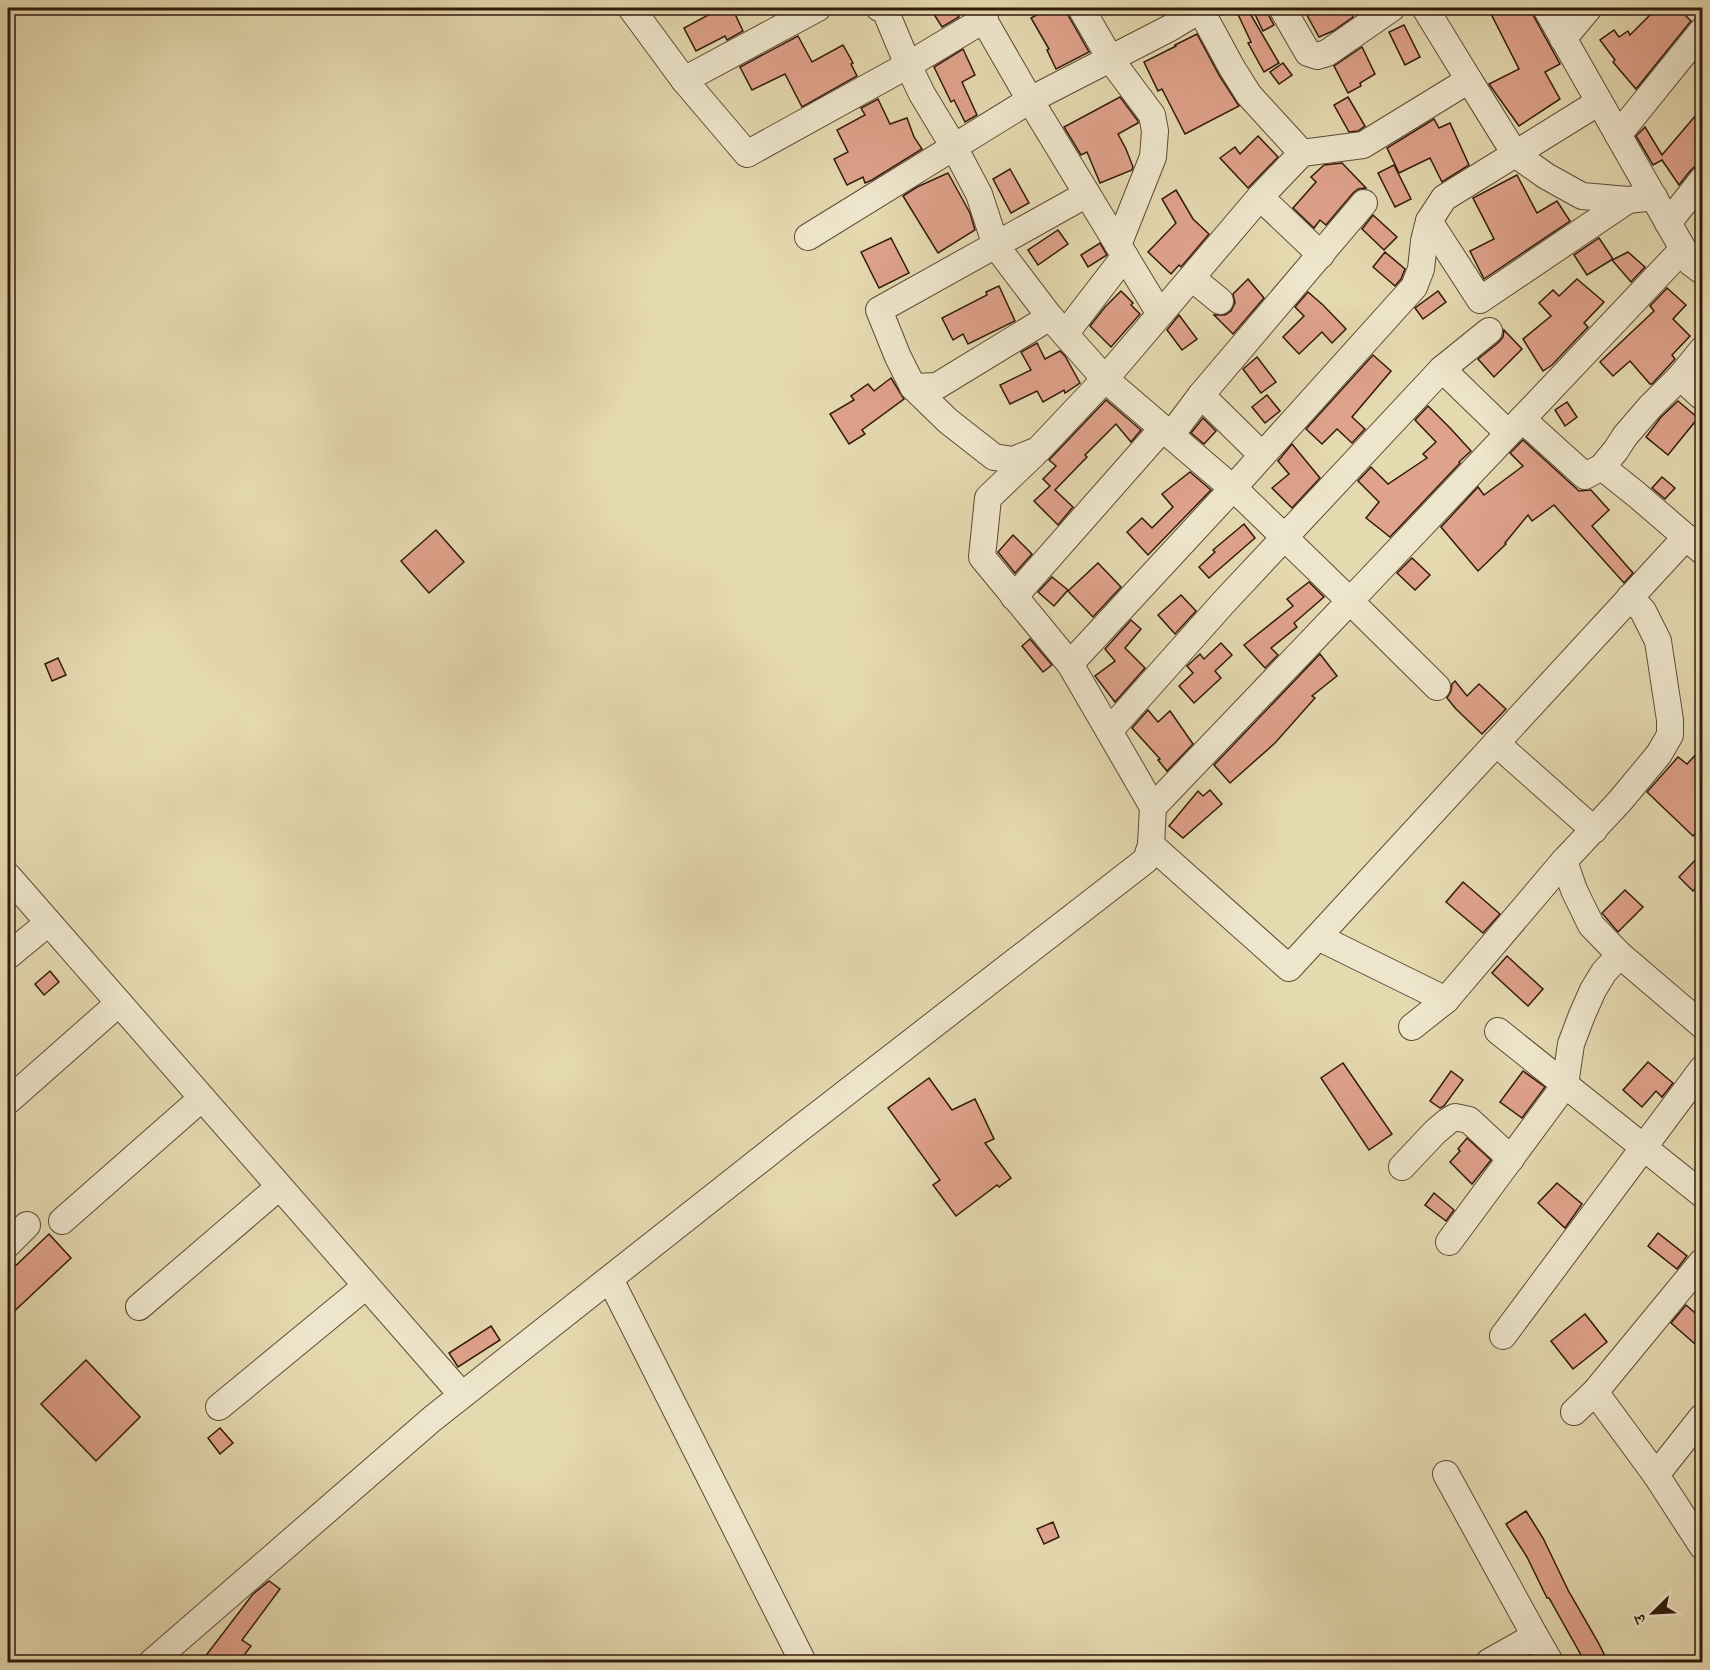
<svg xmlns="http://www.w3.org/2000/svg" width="1710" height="1670" font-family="'Libre Bodoni','Noto Serif Devanagari',serif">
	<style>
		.building { fill: #dfa28b; stroke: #321a0c; stroke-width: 1.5 }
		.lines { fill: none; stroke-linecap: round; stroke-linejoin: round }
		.minor-casing { stroke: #5f4a35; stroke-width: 28 }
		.minor { stroke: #eee6cc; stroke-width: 26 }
	</style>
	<rect width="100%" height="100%" fill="#e5d9b0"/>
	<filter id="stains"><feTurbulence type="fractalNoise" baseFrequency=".00333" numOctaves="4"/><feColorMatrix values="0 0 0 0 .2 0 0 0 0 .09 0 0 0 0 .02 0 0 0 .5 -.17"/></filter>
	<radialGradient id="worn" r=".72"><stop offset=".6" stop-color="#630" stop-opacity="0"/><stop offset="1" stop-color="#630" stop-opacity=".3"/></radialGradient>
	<g class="building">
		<polygon points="709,8 727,8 730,14 734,12 743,31 727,40 725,36 696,51 684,28 712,13"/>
		<polygon points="930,8 953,8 959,17 942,27"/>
		<polygon points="1049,8 1066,8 1068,15 1089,52 1056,69 1047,50 1049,49 1031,18"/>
		<polygon points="1235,8 1247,8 1279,63 1264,72 1248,43 1251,42"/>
		<polygon points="1252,8 1267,8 1269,16 1274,25 1263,31"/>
		<polygon points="1303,8 1348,8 1353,17 1333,31 1319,37"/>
		<polygon points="1488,8 1531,8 1533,15 1560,64 1545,72 1560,99 1519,126 1489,84 1519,69"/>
		<polygon points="1657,8 1678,8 1691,21 1636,89 1613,62 1615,60 1600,40 1614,30 1619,37 1628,31 1630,35"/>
		<polygon points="1404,25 1420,57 1405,65 1389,32"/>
		<polygon points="1197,34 1219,75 1239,106 1185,134 1162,89 1158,91 1144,62 1176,46 1175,45"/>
		<polygon points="798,36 812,62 843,45 853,63 851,64 857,76 802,107 785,74 752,90 740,67"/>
		<polygon points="1362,47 1375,74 1360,83 1361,86 1348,93 1334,66"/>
		<polygon points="963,49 975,75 962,82 977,115 965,122 954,100 951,102 934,67"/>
		<polygon points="1283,63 1292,75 1279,84 1270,72"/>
		<polygon points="1120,97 1138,121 1138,123 1118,134 1126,149 1133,167 1132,170 1100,183 1087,152 1081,155 1064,127"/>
		<polygon points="1348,97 1365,126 1358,131 1349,132 1334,105"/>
		<polygon points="878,99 890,124 907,118 914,137 922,149 872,180 865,183 863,177 847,185 834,159 848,152 837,130 865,115 861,108"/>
		<polygon points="1702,108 1702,160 1690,171 1679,185 1662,160 1653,165 1636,136 1645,127 1662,155"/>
		<polygon points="1434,119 1439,128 1450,123 1469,165 1442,182 1430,158 1399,173 1387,148"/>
		<polygon points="1258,136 1278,157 1248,188 1220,158 1235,147 1240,154"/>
		<polygon points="1342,163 1366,188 1358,189 1353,193 1326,225 1320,220 1314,228 1293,208 1316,182 1311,177 1324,165"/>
		<polygon points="1394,165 1411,199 1395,207 1378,173"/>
		<polygon points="1010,169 1029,203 1011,213 993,179"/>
		<polygon points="948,173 970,213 975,230 938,253 903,196 917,187"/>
		<polygon points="1517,175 1537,213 1557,201 1570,221 1484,279 1470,251 1494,239 1473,198"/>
		<polygon points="1176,190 1193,219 1209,234 1181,267 1179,265 1171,274 1148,252 1176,223 1162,199"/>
		<polygon points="1373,215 1397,237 1384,250 1362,229"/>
		<polygon points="1058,230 1068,244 1038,265 1028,250"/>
		<polygon points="891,238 909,273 879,288 861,252"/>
		<polygon points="1599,238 1613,259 1587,275 1574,255"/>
		<polygon points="1100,243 1107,255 1088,267 1081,255"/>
		<polygon points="1385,252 1405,269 1401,279 1395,286 1373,267"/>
		<polygon points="1628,252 1645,267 1631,282 1612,260"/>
		<polygon points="1248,279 1264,298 1233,334 1214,315 1225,315 1231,311 1235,303 1233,294"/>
		<polygon points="1577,279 1604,302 1584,323 1588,327 1552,365 1543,371 1523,339 1551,316 1539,303 1553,290 1559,296"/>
		<polygon points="999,286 1015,321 968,344 963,334 953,340 942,318 987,295 986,292"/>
		<polygon points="1667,288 1686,305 1673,319 1690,336 1672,355 1675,359 1652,384 1650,384 1630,361 1613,376 1600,362 1654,311 1650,306"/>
		<polygon points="1121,291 1133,303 1131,305 1140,314 1111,347 1090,326 1105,307"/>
		<polygon points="1438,291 1446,302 1423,319 1415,308"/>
		<polygon points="1308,292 1323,305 1346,329 1332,343 1322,332 1299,354 1283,337 1304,316 1295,307"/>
		<polygon points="1179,315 1197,339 1182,350 1167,330"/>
		<polygon points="1504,330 1522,349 1494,377 1478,359 1499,342 1503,337"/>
		<polygon points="1037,343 1045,359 1060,351 1065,356 1080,383 1065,393 1064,390 1043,402 1037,391 1010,404 1000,385 1031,370 1021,352"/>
		<polygon points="1373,355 1391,371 1352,417 1365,429 1352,443 1337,429 1322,444 1306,429"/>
		<polygon points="1257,357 1276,382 1261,393 1243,369"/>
		<polygon points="891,378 904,399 862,430 865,434 849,444 830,414 854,400 851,396 868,384 874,391"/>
		<polygon points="1267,395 1280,411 1265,423 1252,407"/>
		<polygon points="1106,400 1141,430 1131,442 1116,424 1085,455 1087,457 1055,490 1073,507 1058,525 1034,501 1050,486 1043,479 1056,466 1049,460"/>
		<polygon points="1678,401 1698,418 1668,455 1646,437 1661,417"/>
		<polygon points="1567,402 1577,417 1565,426 1555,410"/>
		<polygon points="1428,406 1451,429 1471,451 1459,462 1460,463 1390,537 1366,518 1379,502 1358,481 1371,467 1388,484 1427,458 1423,454 1436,442 1415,420"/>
		<polygon points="1203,418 1216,431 1204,444 1191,433"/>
		<polygon points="1523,440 1579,491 1591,490 1609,510 1592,526 1633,573 1624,583 1554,505 1532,521 1528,515 1505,543 1506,544 1478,571 1441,527 1478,487 1484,495 1523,466 1510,453"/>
		<polygon points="1292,444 1320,478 1292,508 1272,488 1289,474 1278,461"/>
		<polygon points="1190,472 1211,490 1148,555 1127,532 1142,518 1152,528 1173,507 1162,494"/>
		<polygon points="1662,477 1675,488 1665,499 1652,488"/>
		<polygon points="1244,524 1255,538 1209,578 1199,567 1215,552 1213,550"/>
		<polygon points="436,530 464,562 429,593 401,561"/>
		<polygon points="1013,535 1032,554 1015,573 998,552"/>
		<polygon points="1412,558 1430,575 1415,590 1397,573"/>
		<polygon points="1098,563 1121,587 1093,617 1068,591"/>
		<polygon points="1052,577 1068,590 1054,606 1038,592"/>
		<polygon points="1309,582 1324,597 1294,623 1297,627 1271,648 1278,655 1265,668 1244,645 1293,606 1287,599"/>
		<polygon points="1181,595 1196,611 1175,634 1158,615"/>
		<polygon points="1131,620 1141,629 1125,648 1145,668 1115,702 1095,676 1115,661 1105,649"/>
		<polygon points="1030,639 1052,665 1043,672 1022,646"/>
		<polygon points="1221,643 1232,655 1215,671 1221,678 1194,703 1179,686 1193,673 1187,666 1200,654 1204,659"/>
		<polygon points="1320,654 1337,676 1312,696 1315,698 1275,743 1230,783 1214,765"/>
		<polygon points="58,658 66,675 52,681 45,664"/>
		<polygon points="1455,681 1467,696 1479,684 1506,709 1482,734 1456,709 1447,698 1451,691 1452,684"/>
		<polygon points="1148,710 1158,722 1170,711 1193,744 1167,771 1158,760 1160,759 1132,728"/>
		<polygon points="1702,748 1702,826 1693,836 1647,792 1678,757 1687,764"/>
		<polygon points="1210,790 1222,804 1183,838 1169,826 1198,791 1203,796"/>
		<polygon points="1702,853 1702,882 1693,891 1679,877"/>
		<polygon points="1463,882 1500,914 1483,933 1446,902"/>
		<polygon points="1625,890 1643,907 1618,932 1602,913"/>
		<polygon points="1507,956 1543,989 1528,1006 1492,973"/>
		<polygon points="50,971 59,982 44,995 35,984"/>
		<polygon points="1648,1062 1673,1083 1662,1097 1656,1091 1642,1107 1623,1090"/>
		<polygon points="1343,1063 1392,1134 1369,1150 1321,1078"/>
		<polygon points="1451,1071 1463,1080 1444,1106 1440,1108 1430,1101"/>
		<polygon points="1523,1071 1545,1087 1522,1118 1500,1102"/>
		<polygon points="929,1078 952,1110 975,1099 994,1139 985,1143 1011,1178 999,1187 997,1185 956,1216 933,1185 940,1180 888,1108"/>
		<polygon points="1467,1138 1491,1160 1472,1184 1450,1162 1460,1151 1458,1149"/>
		<polygon points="1557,1183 1582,1204 1565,1228 1538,1203"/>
		<polygon points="1434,1193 1454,1210 1446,1221 1425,1205"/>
		<polygon points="1658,1233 1687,1256 1677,1269 1648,1246"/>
		<polygon points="49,1234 71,1258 8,1317 8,1273"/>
		<polygon points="1686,1305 1702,1319 1702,1335 1695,1344 1671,1323"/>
		<polygon points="1585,1314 1607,1342 1573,1369 1551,1341"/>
		<polygon points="491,1326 500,1340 458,1367 449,1353"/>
		<polygon points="86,1360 140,1417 96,1461 41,1404"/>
		<polygon points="220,1428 233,1443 220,1454 208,1438"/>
		<polygon points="1526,1511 1543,1538 1569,1592 1598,1642 1608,1662 1585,1662 1549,1598 1547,1598 1527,1557 1506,1524"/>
		<polygon points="1053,1522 1059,1537 1044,1544 1037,1529"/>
		<polygon points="269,1581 280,1589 242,1640 251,1646 239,1662 201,1662 253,1594"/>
	</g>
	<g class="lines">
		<g class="minor-casing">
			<g id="minor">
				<polyline points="631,8 684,80 747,154 908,65 985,19"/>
				<polyline points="879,8 885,10 908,65 922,94 954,147 979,194 996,246 1050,317 1105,379 1244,498 1350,601 1683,249"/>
				<polyline points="1081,8 1111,60 1152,115 1155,131 1153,157 1118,245"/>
				<polyline points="1282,8 1308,53 1317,56 1327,53 1392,8"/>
				<polyline points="1425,8 1469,80"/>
				<polyline points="1546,8 1691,263 1702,271"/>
				<polyline points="1200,9 1232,68 1249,95 1302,153"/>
				<polyline points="1563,39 1589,8"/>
				<polyline points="684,80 818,8"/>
				<polyline points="1618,135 1702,31"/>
				<polyline points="1260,197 1302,153 1363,145 1469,80 1515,154 1546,176 1582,196 1628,200 1654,197"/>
				<polyline points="1429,221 1480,300 1628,200"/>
				<polyline points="1668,223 1702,180"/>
				<polyline points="808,237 1030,100 977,8"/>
				<polyline points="1192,278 1220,301"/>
				<polyline points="1160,314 1030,100 1170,28 1203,8"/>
				<polyline points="1050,317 937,386 913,387 898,357 879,310 1087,194"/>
				<polyline points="1065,334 1125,256"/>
				<polyline points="1442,369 1489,331"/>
				<polyline points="1680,377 1702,397"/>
				<polyline points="913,387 948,421 994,457 1013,460 1038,450 1105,379 1260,197 1321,255"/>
				<polyline points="1201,395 1364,203"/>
				<polyline points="1522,419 1585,476 1602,467 1637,495 1702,551"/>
				<polyline points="1171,435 1201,395 1262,455"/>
				<polyline points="1034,454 988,498 982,557 1070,664 1109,731"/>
				<polyline points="1602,467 1616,450 1625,436 1650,407 1680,377 1702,350"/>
				<polyline points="1014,597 1163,428"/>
				<polyline points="1070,664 1233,488 1414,287 1421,269 1424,241 1429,221 1444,198 1599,102"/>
				<polyline points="1437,687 1350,601 1153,807 1151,845 1289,968 1686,537"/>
				<polyline points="1496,743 1594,830"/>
				<polyline points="1153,807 1109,731 1224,602 1442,369 1508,433"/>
				<polyline points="1564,861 1574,890 1591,925 1620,955 1702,1025"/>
				<polyline points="8,876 462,1395"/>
				<polyline points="1318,937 1446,1000"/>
				<polyline points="8,956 48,923"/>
				<polyline points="1412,1027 1446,1000 1564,861 1620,801 1659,754 1670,735 1670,720 1658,641 1643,611 1630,597"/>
				<polyline points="1498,1031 1702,1194"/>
				<polyline points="8,1101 119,1003"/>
				<polyline points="1402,1167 1435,1132 1448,1121 1455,1117 1469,1120 1511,1159"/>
				<polyline points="62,1221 202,1098"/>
				<polyline points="1449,1242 1565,1085 1571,1044 1582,1015 1593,990 1604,972 1620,955"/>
				<polyline points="8,1244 27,1225"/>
				<polyline points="610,1279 803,1662"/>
				<polyline points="139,1307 279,1187"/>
				<polyline points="1503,1336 1702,1069"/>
				<polyline points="1595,1392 1656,1475 1702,1546"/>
				<polyline points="219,1407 366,1286"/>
				<polyline points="1574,1412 1595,1392 1702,1262"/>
				<polyline points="1446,1474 1535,1636"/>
				<polyline points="1656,1475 1702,1417"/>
				<polyline points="152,1662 432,1419 789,1137 1146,860 1151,845"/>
				<polyline points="1489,1662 1535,1636 1550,1662"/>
			</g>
		</g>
		<use href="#minor" class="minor"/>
	</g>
	<rect width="1710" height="1670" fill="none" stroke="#e5d9b0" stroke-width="30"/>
	<rect x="9" y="9" width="1692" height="1652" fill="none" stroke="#321a0c" stroke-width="3"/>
	<rect x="15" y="15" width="1680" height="1640" fill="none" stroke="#321a0c" stroke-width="1.5"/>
	<g transform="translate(1653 1613) rotate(246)" stroke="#eee6cc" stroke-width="4.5" paint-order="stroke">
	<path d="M0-4.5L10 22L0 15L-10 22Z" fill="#321a0c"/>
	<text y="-9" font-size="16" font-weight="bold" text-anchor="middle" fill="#321a0c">उ</text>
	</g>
	<rect width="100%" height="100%" filter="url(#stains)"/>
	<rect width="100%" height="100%" fill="url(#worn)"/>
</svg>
